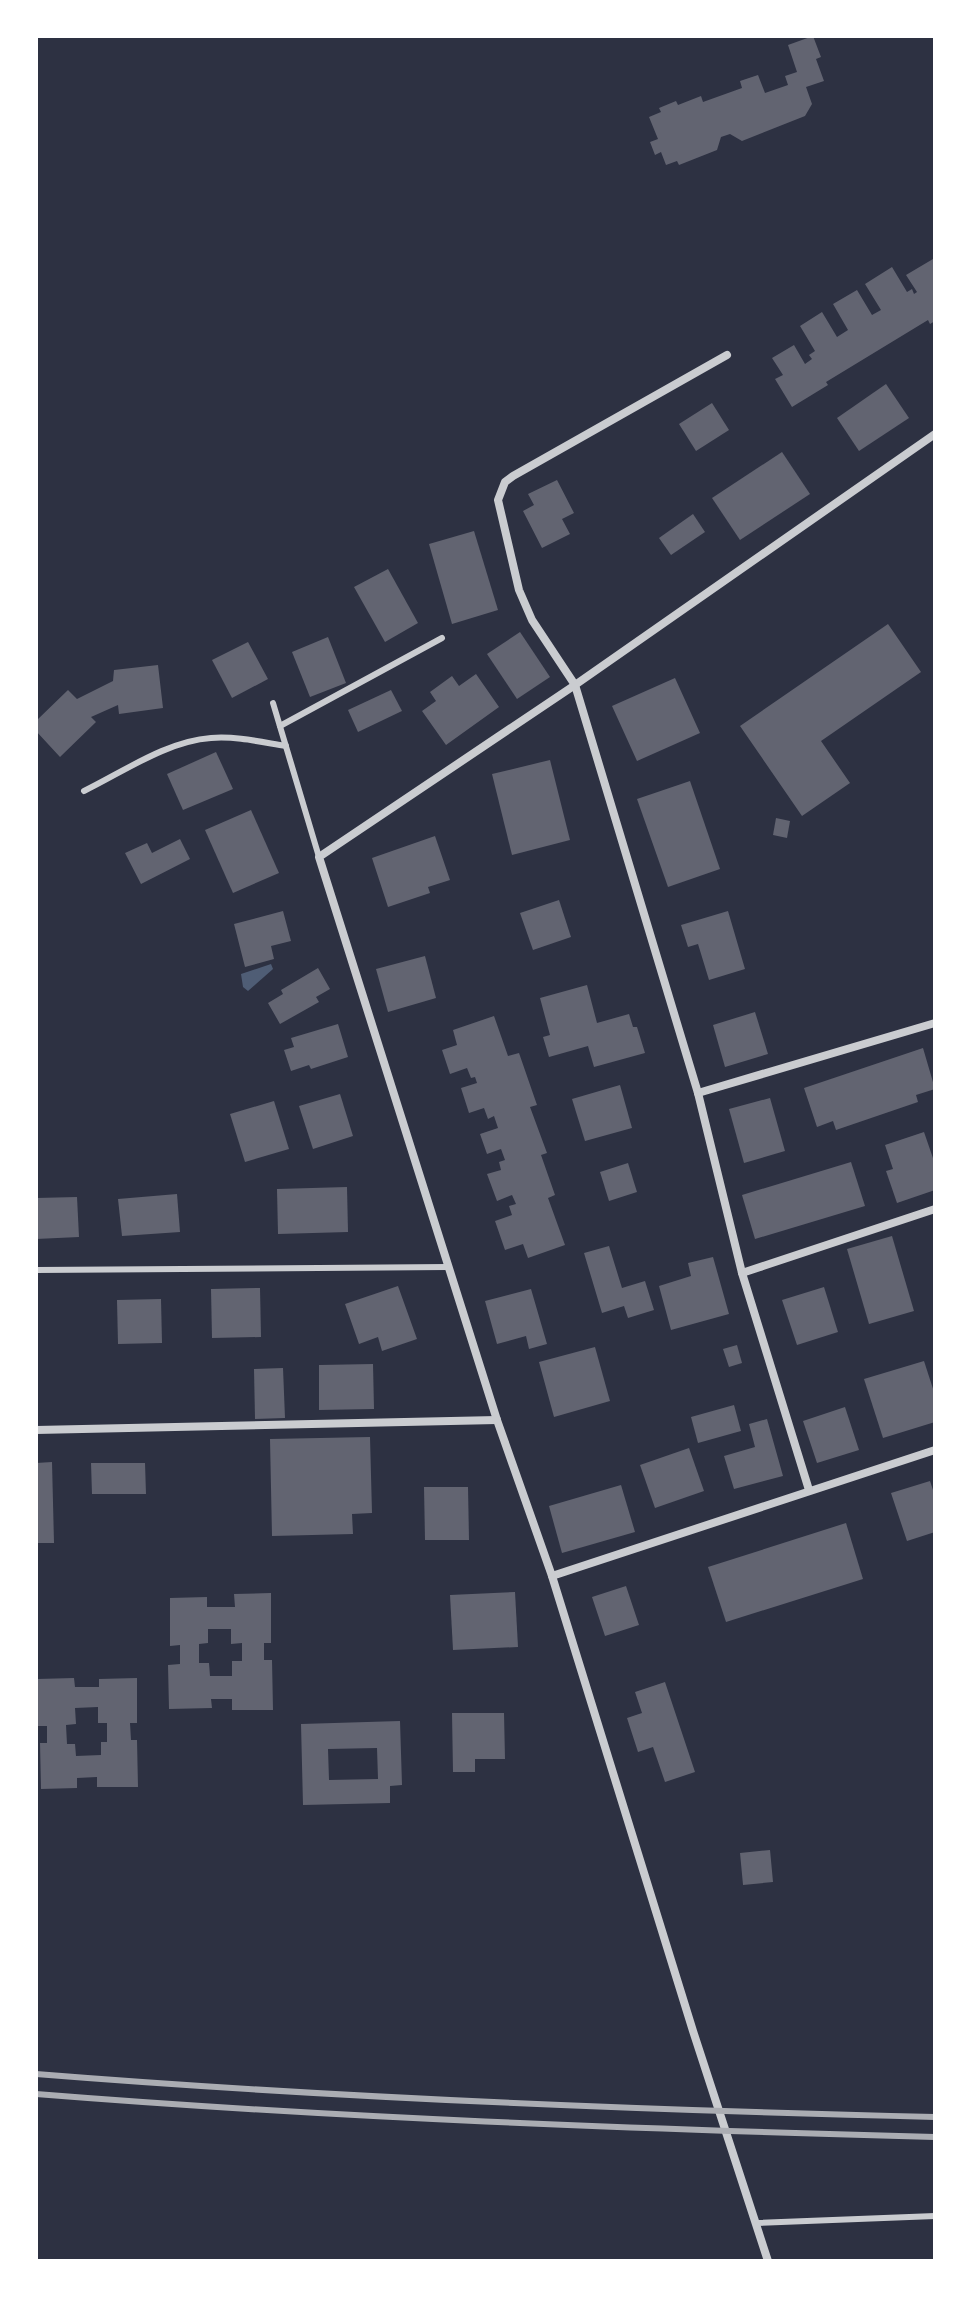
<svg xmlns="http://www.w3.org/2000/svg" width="971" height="2297" font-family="Mulish,sans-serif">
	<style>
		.water { fill: #4f5d75 }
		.building { fill: #626471; fill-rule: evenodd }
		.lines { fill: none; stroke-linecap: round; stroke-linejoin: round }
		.service { stroke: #caccd0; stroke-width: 6 }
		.minor { stroke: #caccd0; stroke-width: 8 }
		.rail { stroke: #abadb3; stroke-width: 6 }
	</style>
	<rect width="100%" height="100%" fill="#2d3142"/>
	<polygon class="water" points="271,964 273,969 248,991 243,987 241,974"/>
	<g class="building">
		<polygon points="813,36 821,57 816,59 824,81 806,87 812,104 805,116 742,141 730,134 721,137 717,150 679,165 677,161 666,165 661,152 655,155 650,142 658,139 649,117 661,112 659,108 676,101 678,105 701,96 703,102 742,88 740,81 758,75 765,93 788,85 785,76 797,72 788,45"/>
		<polygon points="933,259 935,321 930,324 928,320 826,382 828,385 792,407 775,379 783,375 772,358 794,345 805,364 812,359 809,355 815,351 800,326 822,312 837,337 848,330 833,304 857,290 872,315 881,310 865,284 892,267 907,292 912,289 914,294 917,292 906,275"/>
		<polygon points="886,384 909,418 859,451 837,418"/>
		<polygon points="712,403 729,430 696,451 679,424"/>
		<polygon points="782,452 810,494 740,540 712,498"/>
		<polygon points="557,480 574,513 562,519 570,534 542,548 523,511 534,505 528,494"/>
		<polygon points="693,514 705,532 671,555 659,538"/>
		<polygon points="474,531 498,610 452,624 429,544"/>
		<polygon points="388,569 418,623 385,642 354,587"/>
		<polygon points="888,624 921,672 821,741 850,783 802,816 740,726"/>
		<polygon points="520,632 550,677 517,699 487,654"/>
		<polygon points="328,637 346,683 310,697 292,652"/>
		<polygon points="248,642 268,679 232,698 212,660"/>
		<polygon points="158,665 163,708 119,714 118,705 91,717 96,722 60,757 36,731 36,721 68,690 77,699 113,681 114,670"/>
		<polygon points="476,674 499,707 446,745 422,711 436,701 430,692 452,676 459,686"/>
		<polygon points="675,678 700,733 637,761 612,706"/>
		<polygon points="391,690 402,711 358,732 348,710"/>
		<polygon points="216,752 233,789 183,810 167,774"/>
		<polygon points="550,760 570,840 512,855 492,774"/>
		<polygon points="690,781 720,869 668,887 637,799"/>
		<polygon points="251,810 279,873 233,893 205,830"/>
		<polygon points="776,818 790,821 787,838 773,835"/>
		<polygon points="435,836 450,880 428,887 430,893 388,907 372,858"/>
		<polygon points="180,839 190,859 141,884 125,853 147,843 152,853"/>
		<polygon points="559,900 571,937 533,950 520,913"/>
		<polygon points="283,911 291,941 271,946 274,959 245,967 234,924"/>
		<polygon points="728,911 745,969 709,980 698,944 688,947 681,925"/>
		<polygon points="425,956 436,998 388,1012 376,969"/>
		<polygon points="318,968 330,989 316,997 319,1002 280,1024 268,1003 283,994 281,990"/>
		<polygon points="587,985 597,1023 629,1014 633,1027 637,1027 645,1053 594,1067 588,1046 549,1057 543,1037 550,1035 540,998"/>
		<polygon points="755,1012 768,1054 725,1067 713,1025"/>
		<polygon points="494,1016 508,1056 519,1053 537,1105 530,1107 547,1153 541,1155 555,1195 548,1198 565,1245 528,1258 523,1244 505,1250 495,1221 512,1215 509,1206 516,1204 512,1195 497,1201 487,1174 501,1170 499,1162 505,1160 501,1149 487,1154 480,1134 498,1128 494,1116 488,1119 484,1108 469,1113 461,1088 477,1083 475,1077 471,1078 467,1068 450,1074 442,1050 457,1045 453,1030"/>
		<polygon points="338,1024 348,1057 311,1069 309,1065 291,1071 284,1050 294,1047 291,1038"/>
		<polygon points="923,1048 935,1089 916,1095 918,1102 836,1130 833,1121 817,1127 804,1088"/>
		<polygon points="620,1085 632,1128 585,1141 572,1099"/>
		<polygon points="340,1094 353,1136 313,1149 299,1106"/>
		<polygon points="770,1098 785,1151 744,1163 729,1109"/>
		<polygon points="274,1101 289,1149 245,1162 230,1114"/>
		<polygon points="924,1132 935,1164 935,1190 897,1203 886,1171 893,1169 885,1145"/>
		<polygon points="851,1162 865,1206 755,1239 742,1195"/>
		<polygon points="628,1163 637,1192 609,1201 600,1172"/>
		<polygon points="347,1187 348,1232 278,1234 277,1189"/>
		<polygon points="177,1194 180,1232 122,1236 118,1199"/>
		<polygon points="77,1197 79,1237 36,1239 36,1198"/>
		<polygon points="892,1236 914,1311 869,1324 847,1249"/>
		<polygon points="609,1246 622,1288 645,1281 654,1310 628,1318 624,1306 602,1313 584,1253"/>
		<polygon points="713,1257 729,1314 671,1330 659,1286 691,1276 688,1263"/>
		<polygon points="398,1286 417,1339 382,1351 378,1337 359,1344 345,1304"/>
		<polygon points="824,1287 838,1332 797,1345 782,1300"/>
		<polygon points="260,1288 261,1337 212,1338 211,1289"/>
		<polygon points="531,1289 547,1344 529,1349 526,1336 497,1344 485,1301"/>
		<polygon points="161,1299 162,1343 118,1344 117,1300"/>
		<polygon points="737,1345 742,1363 729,1367 723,1349"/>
		<polygon points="595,1347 610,1401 554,1417 539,1362"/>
		<polygon points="924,1361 935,1395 935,1422 883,1438 864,1379"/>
		<polygon points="373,1364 374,1409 319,1410 319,1365"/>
		<polygon points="283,1368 285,1418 255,1419 254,1369"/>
		<polygon points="734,1405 741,1431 698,1443 691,1417"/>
		<polygon points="845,1407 859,1450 817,1463 803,1421"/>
		<polygon points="767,1419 783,1476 734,1489 724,1456 755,1447 749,1424"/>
		<polygon points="370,1437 372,1513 352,1514 353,1534 272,1536 270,1439"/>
		<polygon points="689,1448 704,1491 655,1508 640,1465"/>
		<polygon points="52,1462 54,1543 36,1543 36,1463"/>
		<polygon points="91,1463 145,1463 146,1494 92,1494"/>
		<polygon points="930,1481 935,1496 935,1532 907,1541 891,1493"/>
		<polygon points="621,1485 635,1532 562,1553 549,1506"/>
		<polygon points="424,1487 468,1487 469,1540 425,1540"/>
		<polygon points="846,1523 863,1579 726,1622 708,1567"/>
		<polygon points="626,1586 639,1625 605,1636 592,1597"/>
		<polygon points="515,1592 518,1647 453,1650 450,1595"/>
		<path d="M 271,1593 L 271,1643 L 264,1643 L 264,1660 L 272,1660 L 273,1710 L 232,1710 L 232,1699 L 211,1699 L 212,1708 L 169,1709 L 168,1665 L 180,1664 L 180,1645 L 170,1646 L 170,1598 L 207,1597 L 207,1607 L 235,1607 L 234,1594 ZM 208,1629 L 231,1629 L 231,1644 L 242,1643 L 242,1661 L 232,1661 L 232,1676 L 210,1676 L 209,1663 L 199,1663 L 199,1644 L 208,1643 Z"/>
		<path d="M 74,1678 L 75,1687 L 99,1687 L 99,1679 L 137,1678 L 137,1723 L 130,1723 L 131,1740 L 137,1740 L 138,1787 L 97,1787 L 97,1777 L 77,1778 L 77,1788 L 41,1789 L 40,1743 L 47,1743 L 47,1726 L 38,1726 L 37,1679 ZM 98,1707 L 98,1723 L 107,1723 L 107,1742 L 101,1742 L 101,1755 L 76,1756 L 75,1744 L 67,1744 L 66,1725 L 76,1724 L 75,1708 Z"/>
		<polygon points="665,1682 695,1772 665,1782 653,1747 638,1752 627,1718 642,1713 635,1692"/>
		<polygon points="452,1713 504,1713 505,1759 475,1759 475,1772 453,1772"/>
		<path d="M 400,1721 L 402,1785 L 390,1786 L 390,1803 L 303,1805 L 301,1724 ZM 377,1748 L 378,1779 L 329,1780 L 328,1749 Z"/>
		<polygon points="770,1850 773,1882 743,1885 740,1853"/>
	</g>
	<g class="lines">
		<g class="service">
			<polyline points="273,703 319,857"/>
			<polyline points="280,726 442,638"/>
			<path d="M 84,791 C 123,772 167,741 211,738 C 236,736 261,742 286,746"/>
			<polyline points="36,1270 448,1267"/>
			<polyline points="756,2223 935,2216"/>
		</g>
		<g class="minor">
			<polyline points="727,355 513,476 505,482 498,500 519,590 532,620 575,685 698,1093 742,1273 809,1490"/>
			<polyline points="698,1093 935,1023"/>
			<polyline points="742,1273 935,1209"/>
			<polyline points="36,1430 497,1420"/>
			<polyline points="552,1576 935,1450"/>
			<polyline points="768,2261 693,2031 552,1576 497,1420 319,857 575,685 935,434"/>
		</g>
		<g class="rail">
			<path d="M 36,2074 C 335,2098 635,2110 935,2117"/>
			<path d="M 36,2094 C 335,2118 635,2129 935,2137"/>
		</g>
	</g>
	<rect width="971" height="2297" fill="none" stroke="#ffffff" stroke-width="76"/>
</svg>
